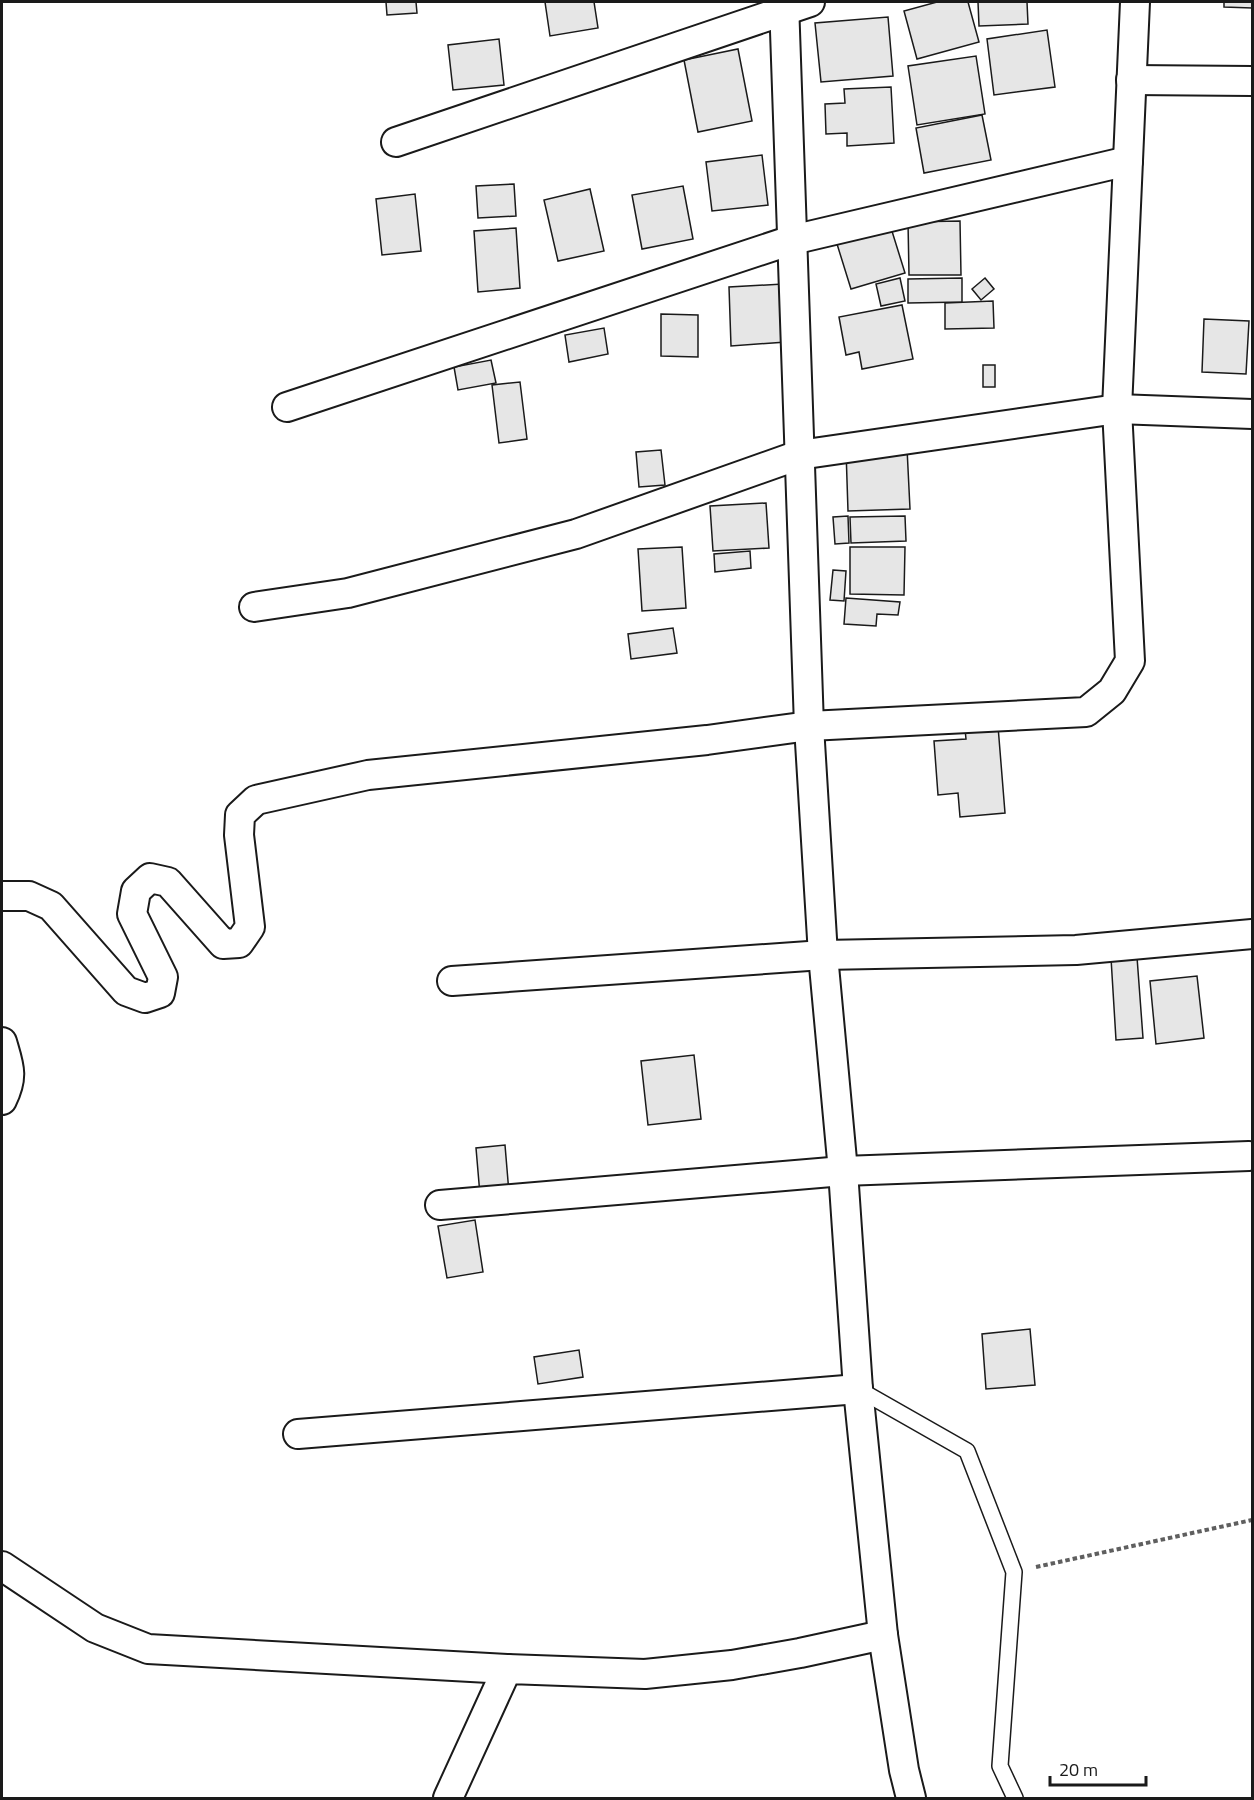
<svg xmlns="http://www.w3.org/2000/svg" width="1254" height="1800" font-family="'Titillium Web',sans-serif">
	<style>
		.building { fill: #e6e6e6; stroke: #1a1a1a; stroke-width: 1.5 }
		.lines { fill: none; stroke-linecap: round; stroke-linejoin: round }
		.lane-casing { stroke: #1a1a1a; stroke-width: 18 }
		.street-casing { stroke: #1a1a1a; stroke-width: 32 }
		.path { stroke: #5f5f5f; stroke-width: 4; stroke-dasharray: 4.5 3; stroke-linecap: butt }
		.lane { stroke: #fff; stroke-width: 15 }
		.street { stroke: #fff; stroke-width: 28 }
	</style>
	<rect width="100%" height="100%" fill="#fff"/>
	<g class="building">
		<polygon points="386,2 416,2 417,13 387,15"/>
		<polygon points="545,2 594,2 598,28 550,36"/>
		<polygon points="937,2 968,2 979,42 917,59 904,11"/>
		<polygon points="978,2 1027,2 1028,24 979,26"/>
		<polygon points="1224,2 1252,2 1252,8 1224,7"/>
		<polygon points="888,17 893,76 821,82 815,23"/>
		<polygon points="1047,30 1055,87 994,95 987,39"/>
		<polygon points="499,39 504,85 453,90 448,45"/>
		<polygon points="738,49 752,121 698,132 684,60"/>
		<polygon points="976,56 985,114 917,125 908,66"/>
		<polygon points="891,87 894,143 847,146 847,133 826,134 825,104 845,103 844,89"/>
		<polygon points="982,115 991,160 924,173 916,128"/>
		<polygon points="762,155 768,205 712,211 706,162"/>
		<polygon points="514,184 516,216 478,218 476,186"/>
		<polygon points="683,186 693,239 642,249 632,195"/>
		<polygon points="590,189 604,251 558,261 544,200"/>
		<polygon points="415,194 421,251 382,255 376,199"/>
		<polygon points="960,221 961,275 909,275 908,222"/>
		<polygon points="516,228 520,288 478,292 474,231"/>
		<polygon points="891,228 905,273 851,289 837,244"/>
		<polygon points="900,278 905,301 881,306 876,284"/>
		<polygon points="962,278 962,302 908,303 908,279"/>
		<polygon points="985,278 994,289 981,300 972,289"/>
		<polygon points="783,284 786,342 731,346 729,287"/>
		<polygon points="993,301 994,328 945,329 945,303"/>
		<polygon points="902,305 913,359 862,369 859,352 846,355 839,317"/>
		<polygon points="661,314 698,315 698,357 661,356"/>
		<polygon points="1204,319 1249,321 1246,374 1202,372"/>
		<polygon points="604,328 608,354 569,362 565,335"/>
		<polygon points="491,360 496,383 458,390 454,367"/>
		<rect x="983" y="365" width="12" height="22"/>
		<polygon points="520,382 527,439 499,443 492,385"/>
		<polygon points="907,448 910,509 848,511 846,450"/>
		<polygon points="661,450 665,485 639,487 636,452"/>
		<polygon points="766,503 769,548 713,551 710,506"/>
		<polygon points="848,516 849,543 835,544 833,517"/>
		<polygon points="905,516 906,541 851,543 850,517"/>
		<polygon points="682,547 686,608 642,611 638,549"/>
		<polygon points="850,547 905,547 904,595 850,594"/>
		<polygon points="750,551 751,568 715,572 714,554"/>
		<polygon points="833,570 846,571 844,601 830,600"/>
		<polygon points="846,598 900,602 898,615 877,614 876,626 844,624"/>
		<polygon points="673,628 677,653 631,659 628,634"/>
		<polygon points="998,726 1005,813 960,817 958,793 938,795 934,741 966,739 965,729"/>
		<polygon points="1137,957 1143,1038 1116,1040 1111,958"/>
		<polygon points="1197,976 1204,1038 1156,1044 1150,981"/>
		<polygon points="694,1055 701,1119 648,1125 641,1061"/>
		<polygon points="505,1145 509,1193 480,1195 476,1148"/>
		<polygon points="475,1220 483,1272 447,1278 438,1226"/>
		<polygon points="1030,1329 1035,1385 986,1389 982,1334"/>
		<polygon points="579,1350 583,1377 538,1384 534,1357"/>
	</g>
	<g class="lines">
		<g class="lane-casing">
			<polyline id="lane" points="858,1389 967,1451 1014,1572 1000,1766 1015,1798"/>
		</g>
		<g class="street-casing">
			<g id="street">
				<polyline points="784,2 809,726 823,955 843,1171 858,1389 883,1635 904,1770 911,1798"/>
				<polyline points="1131,80 1252,81"/>
				<polyline points="396,142 810,2"/>
				<polyline points="287,407 792,240 1128,161"/>
				<polyline points="254,607 348,593 576,534 799,455 1117,409 1252,414"/>
				<polyline points="2,896 29,896 51,906 126,991 145,998 160,993 163,977 132,914 136,891 150,878 168,882 223,944 239,943 250,927 239,835 240,815 256,800 368,775 707,740 809,726 1086,712 1112,691 1130,661 1117,409 1135,2"/>
				<polyline points="452,981 823,955 1076,950 1252,934"/>
				<path d="M 2,1042 C 9,1066 14,1076 2,1100"/>
				<polyline points="440,1205 843,1171 1249,1156"/>
				<polyline points="298,1434 858,1389"/>
				<polyline points="2,1566 95,1628 148,1649 507,1669"/>
				<polyline points="448,1798 507,1669 645,1674 732,1665 800,1653 883,1635"/>
			</g>
		</g>
		<polyline class="path" points="1036,1567 1252,1520"/>
		<use href="#lane" class="lane"/>
		<use href="#street" class="street"/>
	</g>
	<rect width="1254" height="1800" fill="none" stroke="#1a1a1a" stroke-width="6"/>
	<path d="M1050 1776v9h96v-9" fill="none" stroke="#1a1a1a" stroke-width="3"/>
	<text x="1059" y="1776" font-size="18" fill="#1a1a1a" stroke="#ffffff" stroke-width="4.5" paint-order="stroke">20 m</text>
</svg>
